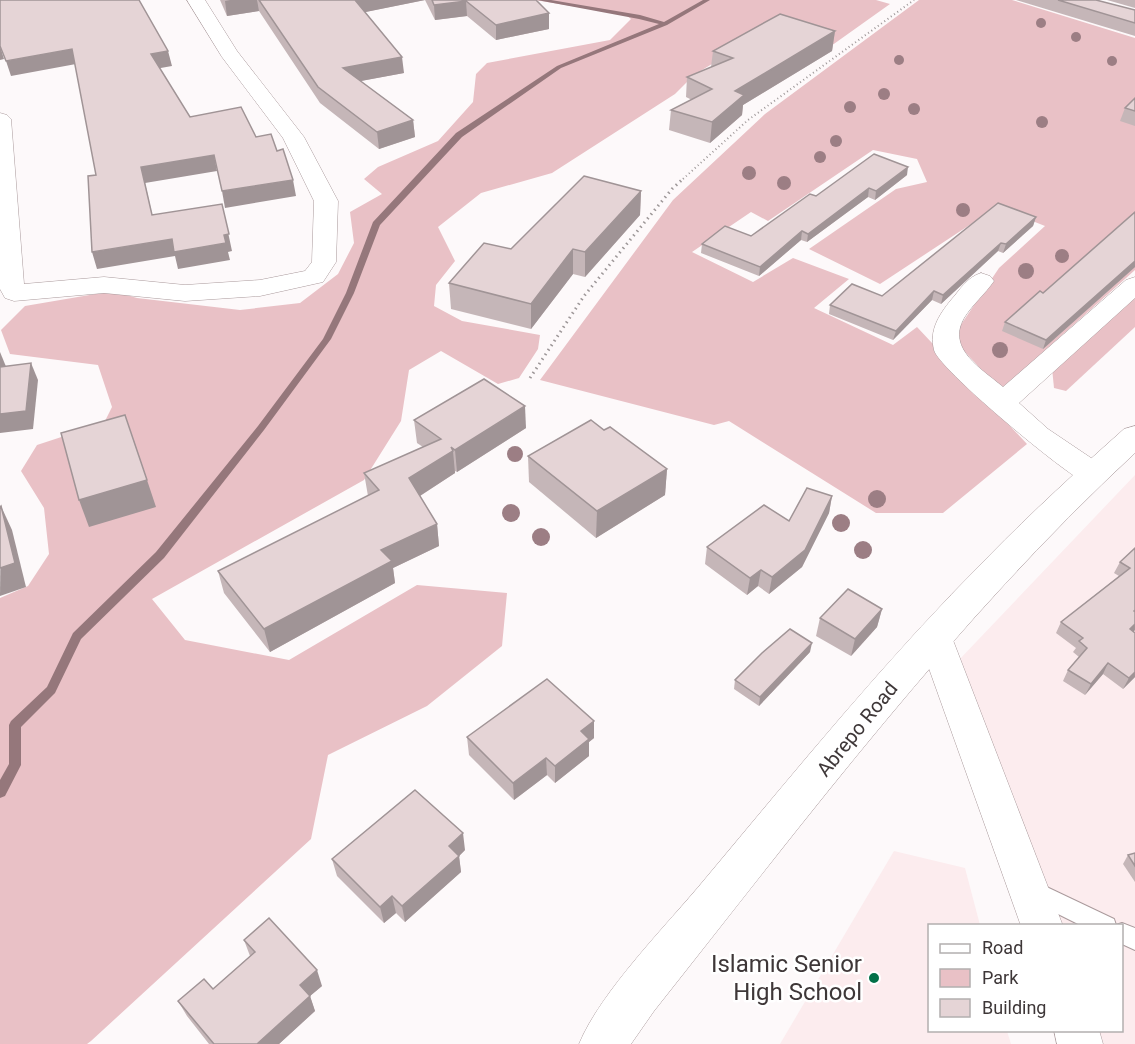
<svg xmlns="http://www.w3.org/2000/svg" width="1135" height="1044" font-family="Roboto,sans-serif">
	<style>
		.built { fill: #fcecee }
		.green { fill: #e9c1c6 }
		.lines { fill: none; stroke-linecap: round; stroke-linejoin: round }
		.stream { fill: #95777b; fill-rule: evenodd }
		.service-casing { stroke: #aa9a9c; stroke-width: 2 }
		.minor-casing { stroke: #aa9a9c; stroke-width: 1 }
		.secondary-casing { stroke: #aa9a9c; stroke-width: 1 }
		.path-far1 { stroke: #9d9798; stroke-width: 2; stroke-dasharray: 1 3; stroke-linecap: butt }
		.path { stroke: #9d9798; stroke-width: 3; stroke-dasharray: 1.5 4; stroke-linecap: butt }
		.service { fill: #fff; fill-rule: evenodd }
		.minor { fill: #fff; fill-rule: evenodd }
		.secondary { fill: #fff; fill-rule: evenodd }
		.tree { fill: #9c7e84 }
		.wall { fill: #c5b6b8 }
		.shaded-wall { fill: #a09496 }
		.building { fill: #e5d4d6; stroke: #a09496; stroke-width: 1.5 }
		.poi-dot { fill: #027048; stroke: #fff; stroke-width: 2 }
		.labels { text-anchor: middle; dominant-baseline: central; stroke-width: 5; stroke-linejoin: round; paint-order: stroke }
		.street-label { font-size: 20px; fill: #3e3738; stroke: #fff }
		.near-poi-label { font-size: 24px; fill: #3e3738; stroke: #fff; text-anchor: end }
	</style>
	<rect width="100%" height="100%" fill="#fdf9fa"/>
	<g class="built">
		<polygon points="1135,475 1135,1044 1096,1044 1091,1031 1122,1030 1122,926 1053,925 957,662"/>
		<polygon points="894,851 965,868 980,925 930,926 930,1030 1007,1031 1011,1044 780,1044"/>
	</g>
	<g class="green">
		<polygon points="535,0 876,0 890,4 831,46 772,27 694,75 675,94 552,173 481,193 438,227 455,261 436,285 434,306 462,321 540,335 538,349 519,378 498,384 441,351 409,370 401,421 364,480 152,599 185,640 289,660 417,585 507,593 502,646 427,706 328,755 311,839 91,1041 87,1044 0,1044 0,598 28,586 49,554 44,508 21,471 37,445 104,423 112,407 98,365 10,354 1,330 25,306 113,291 137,298 240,310 300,303 338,274 354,243 350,212 382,194 364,179 378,167 438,141 473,102 476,74 487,63 610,40 631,19 626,15"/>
		<polygon points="919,0 1012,0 1135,38 1135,270 1004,387 992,381 952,338 999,268 1045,226 997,207 880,284 809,249 896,189 927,182 917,159 873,150 768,221 751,212 692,252 753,282 793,258 849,279 814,308 893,345 917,327 1027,444 943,513 876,513 729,421 714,425 540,380 673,200 765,114"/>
		<polygon points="1135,295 1135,327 1066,391 1054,388 1052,368"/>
	</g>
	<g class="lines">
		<polygon class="stream" points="537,0 551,0 640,15 664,22 703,0 710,0 667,25 561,68 462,137 380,225 354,293 331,339 264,430 164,558 81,639 55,693 21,727 21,765 5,796 0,798 0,780 9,764 9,725 11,721 47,687 73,633 156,552 258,426 323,339 346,293 373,222 456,133 557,66 659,24 639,19"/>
		<g class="service-casing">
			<polygon id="service" points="1034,881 1114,919 1116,925 1122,923 1135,928 1135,950 1122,944 1122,926 1082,926 1026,898 1023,891 1026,884"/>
		</g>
		<g class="minor-casing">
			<g id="minor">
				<polygon points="187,0 205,0 237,51 304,137 338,201 336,262 323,282 260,296 185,301 104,293 14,301 5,298 0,289 0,113 7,115 11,119 24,284 104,277 185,285 260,280 305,271 312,262 314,201 283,138 222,57"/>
				<path d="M 981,273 L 990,276 L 994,281 C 985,294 972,305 964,318 C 946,349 982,369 1003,387 L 1126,280 L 1135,277 L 1135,298 L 1019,403 L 1048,429 L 1103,466 L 1107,473 L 1103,480 C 1095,483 1088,484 1081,480 C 1058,468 939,369 934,350 C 929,330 939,315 951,300 C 960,290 967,277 981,273 Z"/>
				<polygon points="934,622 946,626 951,635 1063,926 1021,926 917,635 922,626"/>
				<polygon points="1054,1030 1099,1030 1103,1044 1057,1044"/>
			</g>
		</g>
		<g class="secondary-casing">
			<path id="secondary" d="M 1135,426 L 1135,453 C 954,621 807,818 654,1011 L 631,1044 L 579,1044 C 601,991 667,925 705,879 C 797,769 888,657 989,556 C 1032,512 1078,470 1124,429 Z"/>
		</g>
		<polyline class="path-far1" points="683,179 748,120 914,0"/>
		<polyline class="path" points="530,378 584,296 672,189 684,178"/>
		<use href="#service" class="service"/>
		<use href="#minor" class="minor"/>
		<use href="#secondary" class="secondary"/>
	</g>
	<g class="tree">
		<circle cx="1041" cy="23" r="5"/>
		<circle cx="1076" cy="37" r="5"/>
		<circle cx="899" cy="60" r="5"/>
		<circle cx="1112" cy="61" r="5"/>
		<circle cx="884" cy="94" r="6"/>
		<circle cx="850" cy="107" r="6"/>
		<circle cx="914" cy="109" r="6"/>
		<circle cx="1042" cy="122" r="6"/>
		<circle cx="836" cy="141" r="6"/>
		<circle cx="820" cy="157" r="6"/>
		<circle cx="749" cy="173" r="7"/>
		<circle cx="784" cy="183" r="7"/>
		<circle cx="963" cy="210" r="7"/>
		<circle cx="1062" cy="256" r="7"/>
		<circle cx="1026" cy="271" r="8"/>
		<circle cx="1000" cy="350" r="8"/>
		<circle cx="515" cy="454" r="8"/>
		<circle cx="877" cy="499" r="9"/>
		<circle cx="511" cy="513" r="9"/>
		<circle cx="841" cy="523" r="9"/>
		<circle cx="541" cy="537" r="9"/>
		<circle cx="863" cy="550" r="9"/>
	</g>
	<g class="wall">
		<polygon points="220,0 536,0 549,29 496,40 467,16 435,20 425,0 365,12 404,73 360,81 413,120 415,137 379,149 320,103 259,11 227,16"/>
		<polygon points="1016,0 1096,0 1135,10 1135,36"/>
		<polygon points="1107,0 1135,0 1135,8"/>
		<polygon points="835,31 832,51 743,105 742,115 710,143 669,130 671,110 692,100 686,97 687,77 711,67 713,51"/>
		<polygon points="1135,98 1135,126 1120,121 1125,108"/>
		<polygon points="907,175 875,200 868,197 807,242 801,240 759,276 701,253 702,244 751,236 816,196"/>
		<polygon points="641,191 640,215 585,277 573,274 531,329 451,309 449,283 511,249"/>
		<polygon points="1135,212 1135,267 1043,349 1002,331 1005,322 1043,293"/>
		<polygon points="1036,217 1033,226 1003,253 998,251 941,304 932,300 893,340 829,314 830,305 882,296"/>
		<polygon points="414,420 526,428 457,472 455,471 455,473 420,496 437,524 439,546 393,568 395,583 270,652 224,593 218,571 368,496 364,473 423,447 417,443"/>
		<polygon points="604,430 667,469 665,495 596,538 529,482 528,456"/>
		<polygon points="832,496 829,513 802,567 769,594 758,586 747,595 705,564 707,547 789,521"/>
		<polygon points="1135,548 1135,630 1134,632 1135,633 1135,677 1123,689 1103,674 1085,695 1063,681 1068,670 1079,657 1073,652 1076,648 1056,633 1061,622 1119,576 1114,573 1120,562"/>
		<polygon points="882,609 877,627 851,656 816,636 820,618"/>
		<polygon points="810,652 759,706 734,689 735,680"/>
		<polygon points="594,721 594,738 589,742 589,756 555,783 547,775 514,800 469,755 467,737"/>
		<polygon points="465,850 459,856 461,872 405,922 396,913 384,923 337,876 332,859"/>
		<polygon points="1135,853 1135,882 1123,864 1128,855"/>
		<polygon points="244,940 322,986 310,996 315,1011 279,1044 209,1044 187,1016 178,1001 213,989 250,956"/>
	</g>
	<g class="shaded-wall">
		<polygon points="230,0 257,0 259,11 227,16 225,1"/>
		<polygon points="354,0 425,0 356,14"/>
		<polygon points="466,1 467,16 435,20 434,5"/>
		<polygon points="549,13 549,29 496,40 496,25"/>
		<polygon points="835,31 832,51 743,105 742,115 710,143 712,122 735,91"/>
		<polygon points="0,46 4,59 0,60"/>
		<polygon points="72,49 76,64 11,76 6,61"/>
		<polygon points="168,51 172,66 155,69 151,54"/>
		<polygon points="402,57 404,73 345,84 343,68"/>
		<polygon points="413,120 415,137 379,149 377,132"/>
		<polygon points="214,155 217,171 145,183 156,232 141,167"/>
		<polygon points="908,167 907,175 875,200 876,191"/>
		<polygon points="293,180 296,196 225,208 222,191"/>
		<polygon points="869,188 868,197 807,242 808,234"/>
		<polygon points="641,191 640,215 585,277 585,252"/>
		<polygon points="222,204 232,251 228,252 230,260 178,269 175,256 97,269 92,252 172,239 224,235"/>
		<polygon points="1036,217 1033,226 1003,253 1006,244"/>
		<polygon points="802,231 801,240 759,276 760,267"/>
		<polygon points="1001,243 998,251 941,304 943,295"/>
		<polygon points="573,249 573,274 531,329 531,304"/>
		<polygon points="1135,261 1135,267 1043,349 1046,340"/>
		<polygon points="934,291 932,300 893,340 896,331"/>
		<polygon points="0,352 7,369 0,374"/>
		<polygon points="31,363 38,380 33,429 0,433 0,414"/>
		<polygon points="525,406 526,428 457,472 455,450"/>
		<polygon points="134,441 156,507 89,527 79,500"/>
		<polygon points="453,451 455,473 412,501 409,478"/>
		<polygon points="667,469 665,495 596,538 597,511"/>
		<polygon points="832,496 829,513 802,567 769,594 772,577"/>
		<polygon points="1,506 12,530 26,587 0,596"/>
		<polygon points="437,524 439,546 393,568 395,583 270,652 264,629 381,550"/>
		<polygon points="761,570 758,586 747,595 750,578"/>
		<polygon points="882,609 877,627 851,656 855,639"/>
		<polygon points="1135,624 1135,630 1124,640 1130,629"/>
		<polygon points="812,643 810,652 759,706 760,697"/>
		<polygon points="1108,663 1103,674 1085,695 1091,684"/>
		<polygon points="1135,672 1135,677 1123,689 1129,678"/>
		<polygon points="594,721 594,738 589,742 589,756 555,783 555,766 581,731"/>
		<polygon points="546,758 547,775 514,800 513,783"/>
		<polygon points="463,833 465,850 459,856 461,872 405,922 402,906 449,846"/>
		<polygon points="392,896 396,913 384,923 380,907"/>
		<polygon points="317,970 322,986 310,996 315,1011 279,1044 257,1044 300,985"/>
	</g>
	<g class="building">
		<polygon points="0,0 139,0 168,51 151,54 190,117 241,107 256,137 271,134 277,151 283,149 293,180 222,191 214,155 141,167 152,215 222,204 229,234 224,235 226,243 174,252 172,239 92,252 88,176 96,175 72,49 6,61 0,46"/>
		<polygon points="259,0 355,0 402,57 343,68 413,120 377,132 318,87"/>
		<polygon points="432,0 536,0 549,13 496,25 466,1 434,5"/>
		<polygon points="1058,0 1096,0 1135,10 1135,23"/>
		<polygon points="780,14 835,31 735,91 744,95 712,122 671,110 712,89 687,77 733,58 713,51"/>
		<polygon points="1135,98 1135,111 1125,108"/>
		<polygon points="874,154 908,167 876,191 869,188 808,234 802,231 760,267 702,244 725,226 751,236 810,194 816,196"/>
		<polygon points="584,176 641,191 585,252 573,249 531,304 449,283 484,243 511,249"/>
		<polygon points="998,203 1036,217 1006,244 1001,243 943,295 934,291 896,331 830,305 852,284 882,296"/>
		<polygon points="1135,212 1135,261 1046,340 1005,322 1040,291 1043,293"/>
		<polygon points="31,363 26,411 0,414 0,367"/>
		<polygon points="484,379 525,406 455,450 451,447 453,451 409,478 437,524 381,550 392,561 264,629 218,571 379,490 364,473 441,439 414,420"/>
		<polygon points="125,415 147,480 79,500 61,433"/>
		<polygon points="591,420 604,430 610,427 667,469 597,511 528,456"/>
		<polygon points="807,488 832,496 805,550 772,577 761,570 750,578 707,547 764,505 789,521"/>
		<polygon points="1,506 15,563 0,568 0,507"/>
		<polygon points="1135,548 1135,610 1134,611 1135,612 1135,624 1130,629 1135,633 1135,672 1129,678 1108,663 1091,684 1068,670 1087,648 1079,641 1083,638 1061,622 1130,568 1120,562"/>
		<polygon points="848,589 882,609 855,639 820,618"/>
		<polygon points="790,629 812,643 760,697 735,680 762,653"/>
		<polygon points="547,679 594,721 581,731 589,739 555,766 546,758 513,783 467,737"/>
		<polygon points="415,790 463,833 449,846 459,856 402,906 392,896 380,907 332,859"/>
		<polygon points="1135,853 1135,866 1128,855"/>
		<polygon points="269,918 317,970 300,985 310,996 257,1044 214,1044 178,1001 204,979 213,989 255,952 244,940"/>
	</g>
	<circle class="poi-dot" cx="874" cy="978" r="6"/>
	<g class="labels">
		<g class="street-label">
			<text transform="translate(857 729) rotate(-51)">Abrepo Road</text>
		</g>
		<g class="near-poi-label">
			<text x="862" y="964">Islamic Senior<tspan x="862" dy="28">High School</tspan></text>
		</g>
	</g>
	<rect x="928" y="924" width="195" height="108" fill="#ffffff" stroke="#b2afaf" stroke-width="1.5"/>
	<rect x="940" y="944" width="30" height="9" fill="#ffffff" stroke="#b2afaf" stroke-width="1.5"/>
	<text x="982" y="954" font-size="18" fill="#3e3738">Road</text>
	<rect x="940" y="969" width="30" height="18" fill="#e9c1c6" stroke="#b2afaf" stroke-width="1.5"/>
	<text x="982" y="984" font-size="18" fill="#3e3738">Park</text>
	<rect x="940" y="999" width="30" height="18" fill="#e5d4d6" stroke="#b2afaf" stroke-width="1.5"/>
	<text x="982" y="1014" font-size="18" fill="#3e3738">Building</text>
</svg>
